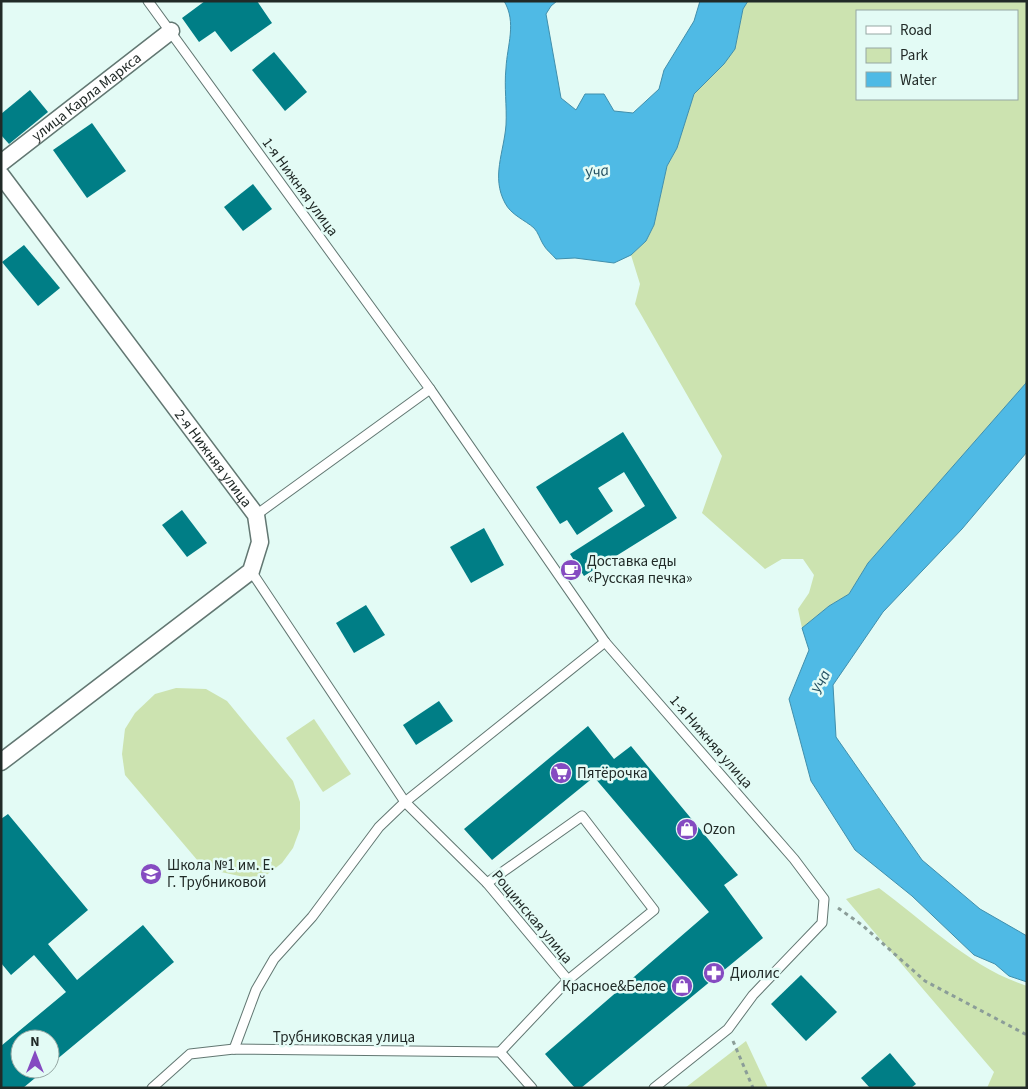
<svg xmlns="http://www.w3.org/2000/svg" width="1028" height="1089" font-family="'Source Sans 3',sans-serif">
	<style>
		.green { fill: #cce3b0; fill-rule: evenodd }
		.water { fill: #4fbae5; stroke: #418fac }
		.building { fill: #007e86 }
		.lines { fill: none; stroke-linecap: round; stroke-linejoin: round }
		.lane-casing { stroke: #627772; stroke-width: 11 }
		.street-casing { stroke: #627772; stroke-width: 19 }
		.path { stroke: #8b9d98; stroke-width: 3; stroke-dasharray: 4 4; stroke-linecap: butt }
		.lane { stroke: #fff; stroke-width: 9 }
		.street { stroke: #fff; stroke-width: 16 }
		.labels { text-anchor: middle; dominant-baseline: central; stroke-width: 5; stroke-linejoin: round; paint-order: stroke }
		.street-label { font-size: 15px; fill: #212a27; stroke: #e3fbf5 }
		.poi-label { font-size: 15px; fill: #212a27; stroke: #e3fbf5; text-anchor: start }
		.water-label { font-size: 16px; font-style: italic; fill: #224f61; stroke: #e3fbf5 }
	</style>
	<rect width="100%" height="100%" fill="#e3fbf5"/>
	<g class="green">
		<path d="M 748,1 L 1027,1 L 1026,383 L 868,563 L 849,594 L 829,606 L 802,628 L 798,609 L 809,593 L 814,575 L 803,559 L 782,559 L 765,569 L 702,513 L 722,456 L 635,304 L 640,284 L 631,255 L 646,241 L 654,225 L 667,166 L 677,148 L 694,94 L 735,49 L 743,9 ZM 857,11 L 1017,11 L 1017,99 L 857,99 Z"/>
		<polygon points="176,688 206,689 227,701 293,781 300,802 300,829 293,848 282,863 265,876 244,877 221,872 198,861 125,775 122,754 125,729 135,713 155,694"/>
		<polygon points="314,719 351,774 323,792 286,738"/>
		<path d="M 879,888 C 925,922 971,968 1027,986 L 1027,1088 L 987,1088 L 994,1072 L 846,899 Z"/>
		<polygon points="746,1041 768,1088 685,1088"/>
	</g>
	<g class="water">
		<path d="M 504,1 L 557,1 L 551,6 L 546,14 L 561,98 L 576,110 L 585,94 L 604,94 L 614,111 L 633,113 L 659,89 L 664,70 L 694,21 L 700,1 L 748,1 L 743,9 L 735,49 L 724,64 L 694,94 L 677,148 L 667,166 L 654,225 L 646,241 L 631,255 L 614,263 L 575,258 L 556,259 C 552,254 546,250 543,244 C 540,239 538,232 534,228 C 525,220 511,215 505,203 C 491,177 504,152 506,125 C 507,106 504,87 506,68 C 507,46 517,22 504,1 Z"/>
		<polygon points="1027,378 1027,452 962,529 883,612 833,685 836,737 922,860 980,909 1027,936 1027,982 1009,976 995,964 974,955 912,896 855,850 811,781 789,699 809,650 802,628 829,606 849,594 868,563 1026,383"/>
	</g>
	<g class="building">
		<polygon points="205,1 257,1 272,23 231,52 215,31 199,42 182,18"/>
		<polygon points="274,52 307,92 285,111 252,70"/>
		<polygon points="30,90 48,112 9,144 1,135 1,114"/>
		<polygon points="92,123 126,171 87,198 53,150"/>
		<polygon points="253,184 272,209 243,231 224,207"/>
		<polygon points="24,245 60,288 38,306 2,262"/>
		<polygon points="623,432 677,518 584,576 570,554 645,506 624,472 598,488 613,511 577,535 567,520 560,524 536,487"/>
		<polygon points="182,510 207,543 187,557 162,525"/>
		<polygon points="484,528 504,565 471,583 450,547"/>
		<polygon points="366,605 385,635 354,653 336,623"/>
		<polygon points="439,701 453,721 416,745 403,725"/>
		<polygon points="588,726 614,759 631,746 738,875 724,885 763,938 581,1088 575,1088 545,1054 709,912 594,777 492,860 464,829"/>
		<polygon points="8,814 88,910 48,944 77,980 143,925 174,962 50,1065 50,1039 20,1039 20,1069 46,1069 23,1088 1,1088 1,1046 66,992 34,955 11,975 1,963 1,819"/>
		<polygon points="801,975 837,1012 806,1041 771,1004"/>
		<polygon points="890,1053 916,1084 911,1088 870,1088 861,1078"/>
	</g>
	<g class="lines">
		<g class="lane-casing">
			<g id="lane">
				<polyline points="148,1 430,389 256,515"/>
				<polyline points="430,389 605,642 794,859 824,899 822,923 753,995 728,1029 654,1088"/>
				<polyline points="251,571 405,802 487,883 568,980 500,1052"/>
				<polyline points="487,883 582,816 654,910 568,980"/>
				<polyline points="234,1049 256,990 274,959 312,917 379,827 405,802 605,642"/>
				<polyline points="152,1088 190,1054 234,1049 500,1052 532,1088"/>
			</g>
		</g>
		<g class="street-casing">
			<g id="street">
				<path id="s1" d="M 1,163 L 171,31"/>
				<path id="s2" d="M 1,175 L 256,515 L 260,542 L 251,571 L 1,762"/>
			</g>
		</g>
		<g class="path">
			<polyline points="838,908 862,925 925,981 1027,1035"/>
			<polyline points="733,1041 753,1088"/>
		</g>
		<use href="#lane" class="lane"/>
		<use href="#street" class="street"/>
	</g>
	<defs>
		<g id="cafe-disc" transform="scale(1.125)"><circle r="9.5" fill="#854bc1" stroke="#e3fbf5"/><path d="M-5.5-4.5H6V0H3Q3 3.5 0 3.5H-2.5Q-5.5 3.5-5.5 0ZM3-3.2v2h1.7v-2ZM-6 4.5H4V6H-6Z" fill="#fff"/></g>
		<g id="supermarket-disc" transform="scale(1.125)"><circle r="9.5" fill="#854bc1" stroke="#e3fbf5"/><path d="M-6-5.5h2.5l.6 2H6L4.5 2H-2.5L-4.4-4H-6ZM-1.5 3.2a1.3 1.3 0 1 0 .1 0ZM3 3.2a1.3 1.3 0 1 0 .1 0Z" fill="#fff"/></g>
		<g id="shop-disc" transform="scale(1.125)"><circle r="9.5" fill="#854bc1" stroke="#e3fbf5"/><path d="M-5-2.5h2.3a2.7 3.5 0 0 1 5.4 0H5L5.5 6h-11ZM-1.5-2.5h3a1.5 2.3 0 0 0-3 0Z" fill="#fff"/></g>
		<g id="school-disc" transform="scale(1.125)"><circle r="9.5" fill="#854bc1" stroke="#e3fbf5"/><path d="M0-5L7-2L0 1L-7-2ZM-4 1L0 2.5L4 1V4Q0 6-4 4Z" fill="#fff"/></g>
		<g id="pharmacy-disc" transform="scale(1.125)"><circle r="9.5" fill="#854bc1" stroke="#e3fbf5"/><path d="M-2-6h4v4h4v4h-4v4h-4v-4h-4v-4h4Z" fill="#fff"/></g>
	</defs>
	<g fill-rule="evenodd">
		<use href="#cafe-disc" x="571" y="570"/>
		<use href="#supermarket-disc" x="561" y="773"/>
		<use href="#shop-disc" x="687" y="829"/>
		<use href="#school-disc" x="151" y="874"/>
		<use href="#pharmacy-disc" x="714" y="973"/>
		<use href="#shop-disc" x="682" y="986"/>
	</g>
	<g class="labels">
		<g class="street-label">
			<text stroke="none"><textPath href="#s1" startOffset="108">улица Карла Маркса</textPath></text>
			<text transform="translate(300 187) rotate(54)">1-я Нижняя улица</text>
			<text stroke="none"><textPath href="#s2" startOffset="354">2-я Нижняя улица</textPath></text>
			<text transform="translate(711 742) rotate(49)">1-я Нижняя улица</text>
			<text transform="translate(532 917) rotate(50)">Рощинская улица</text>
			<text x="344" y="1037">Трубниковская улица</text>
		</g>
		<g class="poi-label">
			<text x="587" y="561">Доставка еды<tspan x="587" dy="17">«Русская печка»</tspan></text>
			<text x="577" y="773">Пятёрочка</text>
			<text x="703" y="829">Ozon</text>
			<text x="167" y="865">Школа №1 им. Е.<tspan x="167" dy="17">Г. Трубниковой</tspan></text>
			<text x="730" y="973">Диолис</text>
			<text x="666" y="986" text-anchor="end">Красное&amp;Белое</text>
		</g>
		<g class="water-label">
			<text transform="translate(597 172) rotate(-12)">Уча</text>
			<text transform="translate(821 682) rotate(-66)">Уча</text>
		</g>
	</g>
	<rect width="1028" height="1089" fill="none" stroke="#212a27" stroke-width="5"/>
	<rect x="856" y="10" width="162" height="90" fill="#e3fbf5" stroke="#95a7a3"/>
	<rect x="866" y="26" width="25" height="8" fill="#ffffff" stroke="#95a7a3"/>
	<text x="900" y="35" font-size="15" fill="#212a27">Road</text>
	<rect x="866" y="48" width="25" height="15" fill="#cce3b0" stroke="#95a7a3"/>
	<text x="900" y="60" font-size="15" fill="#212a27">Park</text>
	<rect x="866" y="72" width="25" height="15" fill="#4fbae5" stroke="#95a7a3"/>
	<text x="900" y="85" font-size="15" fill="#212a27">Water</text>
	<g transform="translate(35 1054)"><circle r="24" fill="#e3fbf5" stroke="#95a7a3"/>
	<path d="M0-4L9 19L0 12L-9 19Z" fill="#854bc1"/>
	<text y="-8" font-size="14" font-weight="bold" text-anchor="middle" fill="#212a27">N</text>
	</g>
</svg>
